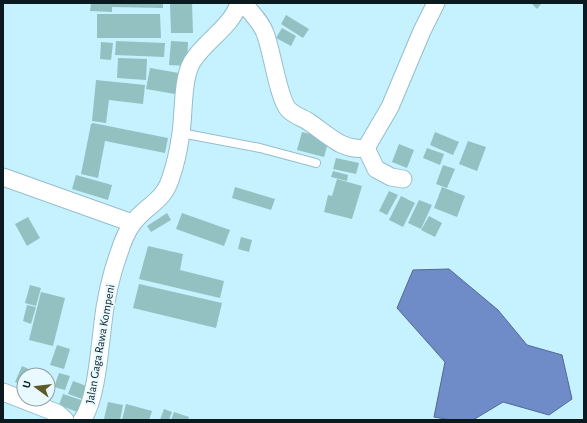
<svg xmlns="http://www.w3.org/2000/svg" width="587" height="423" font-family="'Alegreya Sans',sans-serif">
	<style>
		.water { fill: #6f8bc8; stroke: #516995 }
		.building { fill: #93c1c2 }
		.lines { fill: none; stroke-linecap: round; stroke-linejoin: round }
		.service-casing { stroke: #94becb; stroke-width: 10 }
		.minor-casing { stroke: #94becb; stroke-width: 19 }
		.service { stroke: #fff; stroke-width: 8 }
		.minor { stroke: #fff; stroke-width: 17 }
		.labels { text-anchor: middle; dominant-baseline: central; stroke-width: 4; stroke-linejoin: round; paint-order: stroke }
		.street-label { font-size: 12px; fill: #0a1a1f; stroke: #e8f9ff }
	</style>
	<rect width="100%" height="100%" fill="#c6f1ff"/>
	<polygon class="water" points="449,269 498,310 527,345 562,355 572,399 549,415 503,402 473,420 451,420 434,417 445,362 397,308 413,270"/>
	<g class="building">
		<polygon points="91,3 163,3 163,8 112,7 112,12 90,11"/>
		<polygon points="170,3 192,3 193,33 171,33"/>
		<polygon points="531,3 542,3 537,9"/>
		<polygon points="97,14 160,14 161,38 97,38"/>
		<polygon points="286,15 309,29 303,38 281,24"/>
		<polygon points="282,28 296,36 291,46 276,38"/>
		<polygon points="116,41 165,43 164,57 115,55"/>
		<polygon points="171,41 188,42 187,66 169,65"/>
		<polygon points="101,42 113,43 111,60 100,59"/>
		<polygon points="118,58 147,59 146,80 117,78"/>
		<polygon points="150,68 179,73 175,94 146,89"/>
		<polygon points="96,80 145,85 143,104 109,100 106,123 92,121"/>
		<polygon points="93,123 168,138 165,153 105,141 98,178 81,174 91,124"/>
		<polygon points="302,132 329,139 324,157 297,150"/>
		<polygon points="435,132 459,142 453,155 430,145"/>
		<polygon points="468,141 486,147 477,171 459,164"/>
		<polygon points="399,144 414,150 407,168 392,162"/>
		<polygon points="427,148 444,154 440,165 423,158"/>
		<polygon points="336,158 359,163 356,174 333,169"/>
		<polygon points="443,165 455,169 447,188 436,184"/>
		<polygon points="333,171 348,175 347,181 331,177"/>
		<polygon points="76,175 112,185 108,200 72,189"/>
		<polygon points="337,179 362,186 352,219 324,212 328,195 332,196"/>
		<polygon points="235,187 275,199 271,210 232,198"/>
		<polygon points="442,187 465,196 457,217 434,208"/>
		<polygon points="389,191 398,195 387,215 379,211"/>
		<polygon points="401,196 415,203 403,227 389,220"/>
		<polygon points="419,200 432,205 421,229 408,223"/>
		<polygon points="167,213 171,220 151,232 147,226"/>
		<polygon points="182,213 230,230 224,246 176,229"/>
		<polygon points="429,216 442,223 435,237 421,230"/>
		<polygon points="28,217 40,238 27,246 15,224"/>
		<polygon points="241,237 252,240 249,252 238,249"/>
		<polygon points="148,246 183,254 180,270 224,281 220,298 139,279"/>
		<polygon points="139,284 222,303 216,328 133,308"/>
		<polygon points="30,285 41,288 36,306 25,303"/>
		<polygon points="41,292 65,298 53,346 29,340"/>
		<polygon points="27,305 36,307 31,324 23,321"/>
		<polygon points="57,345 70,349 64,369 50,365"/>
		<polygon points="22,366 42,375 24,375 24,386 15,382"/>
		<polygon points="59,373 70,376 65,390 54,387"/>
		<polygon points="73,381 89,387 85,400 68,394"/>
		<polygon points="63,394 84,401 80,413 59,405"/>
		<polygon points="108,402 123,405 120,420 104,419"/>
		<polygon points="126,404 152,411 149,420 122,420"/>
		<polygon points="164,409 172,412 169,420 160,420"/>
		<polygon points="174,412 189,417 188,420 171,420"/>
	</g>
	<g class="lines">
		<g class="service-casing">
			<polyline id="service" points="181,133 260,148 316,163"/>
		</g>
		<g class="minor-casing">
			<g id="minor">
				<path d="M 243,3 C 251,12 261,22 265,33 C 272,50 278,97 288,109 C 293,115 303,118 309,122 C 327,134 343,152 366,148 L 390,107 L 422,31 L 436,3"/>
				<polyline points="366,148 376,169 391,177 403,179"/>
				<polyline points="3,177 132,223"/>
				<polyline points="3,392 57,413 65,420"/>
				<path d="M 82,420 C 99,397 100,332 106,302 C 109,286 113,269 119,253 C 122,243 127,231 133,223 C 146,205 164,202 171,177 C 176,163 179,147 181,133 C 184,113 182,79 192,62 C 205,40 231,28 239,3"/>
			</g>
		</g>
		<use href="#service" class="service"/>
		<use href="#minor" class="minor"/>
	</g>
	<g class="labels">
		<g class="street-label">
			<text transform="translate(100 344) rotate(-80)">Jalan Gaga Rawa Kompeni</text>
		</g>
	</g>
	<rect width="587" height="423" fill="none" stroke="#0a1a1f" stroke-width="8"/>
	<g transform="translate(36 387) rotate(285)"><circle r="19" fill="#e8f9ff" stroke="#8fa0a5"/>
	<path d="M0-3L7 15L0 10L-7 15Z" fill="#5c5a27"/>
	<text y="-6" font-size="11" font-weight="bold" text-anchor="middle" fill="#0a1a1f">U</text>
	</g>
</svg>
